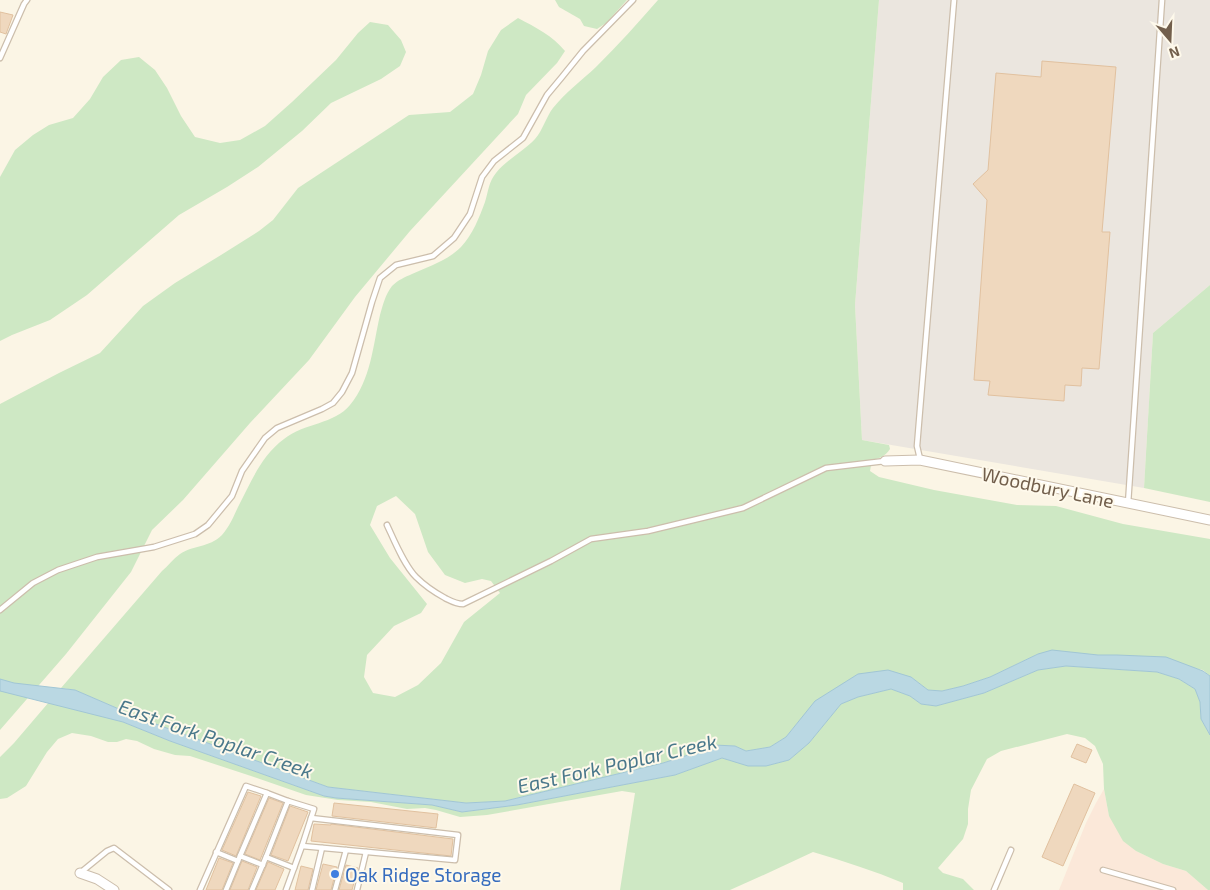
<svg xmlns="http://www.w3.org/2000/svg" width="1210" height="890" font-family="'Exo 2',sans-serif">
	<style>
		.commercial { fill: #fbe8d9 }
		.industrial { fill: #ebe6df }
		.green { fill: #cee8c4; fill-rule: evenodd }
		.water { fill: #bad8e3; stroke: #a1c6d5 }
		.building { fill: #efd8be; stroke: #e1c19f }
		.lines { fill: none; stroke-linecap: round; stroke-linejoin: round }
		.service-casing { stroke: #ccbeac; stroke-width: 7 }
		.minor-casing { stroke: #ccbeac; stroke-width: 11 }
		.service { stroke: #fff; stroke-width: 4.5 }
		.minor { stroke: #fff; stroke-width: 9 }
		.shop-dot { fill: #3f7fe0; stroke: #fef9eb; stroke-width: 2 }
		.labels { text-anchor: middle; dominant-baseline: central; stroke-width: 4; stroke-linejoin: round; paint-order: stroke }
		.street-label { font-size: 19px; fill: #725f4c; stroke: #fef9eb }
		.shop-label { font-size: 19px; fill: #366cbe; stroke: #fef9eb; text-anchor: start }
		.water-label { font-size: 20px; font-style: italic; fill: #4a788b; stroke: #fef9eb }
	</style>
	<rect width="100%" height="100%" fill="#fbf5e5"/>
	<polygon class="commercial" points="1104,789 1109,816 1136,851 1163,864 1186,871 1208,890 1059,890 1086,823 1096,803"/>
	<polygon class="industrial" points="879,0 1210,0 1210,285 1153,333 1144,488 862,440 855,305"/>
	<g class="green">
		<polygon points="555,0 627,0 606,23 597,29 584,26 580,19 559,7"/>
		<path d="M 658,0 L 879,0 L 855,305 L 862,440 L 889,445 L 890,449 C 885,456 881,458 872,460 L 870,471 L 879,477 L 934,490 L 1017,505 L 1056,506 L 1123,524 L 1210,539 L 1210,676 L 1203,670 L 1135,656 L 1038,654 L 990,677 L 963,686 L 942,691 L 928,690 L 911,677 L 858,674 L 839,687 L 799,721 L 786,737 L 770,747 L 746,751 L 735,746 L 714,745 L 704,750 L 663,763 L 505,801 L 466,803 L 328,787 L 142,719 L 75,690 L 61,688 L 162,571 C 168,566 173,559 180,554 C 193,545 209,548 222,535 C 229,527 234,516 238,507 C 251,482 261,456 284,439 C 304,423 335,424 350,405 C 371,380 373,345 380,315 C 383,305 385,295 392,286 C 398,280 405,277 412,274 C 429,266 447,261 461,247 C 473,234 479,218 485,202 C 488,192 489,181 496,173 C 506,160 524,151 535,139 C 543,130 546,117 553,108 C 565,93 582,80 596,67 C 618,45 638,23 658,0 ZM 396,496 L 415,514 L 428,552 L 445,575 L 465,583 L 482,579 L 491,581 L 500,593 L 464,622 L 441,663 L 418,685 L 395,697 L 373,693 L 364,677 L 367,655 L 394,626 L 421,613 L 427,604 L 390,558 L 370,525 L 377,506 Z"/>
		<path d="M 518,18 C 535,27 553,36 565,51 L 557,63 L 526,95 L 518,114 L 410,231 L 355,297 L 309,360 L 250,423 L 183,500 L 152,530 L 131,572 L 66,654 L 0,730 L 0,404 L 59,373 L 100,353 L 143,306 L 175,283 L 221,255 L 259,231 L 273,220 L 298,188 L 409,115 L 450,112 L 473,94 L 481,75 L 488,51 L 501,30 Z"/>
		<polygon points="370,22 388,25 401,40 406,52 400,66 381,79 331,103 302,131 258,167 227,187 179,215 87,295 50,320 12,335 0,341 0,177 15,150 33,135 49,125 73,118 90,99 103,77 121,60 139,57 155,70 167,88 181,116 195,137 220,143 240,140 265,126 292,102 336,60 358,33"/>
		<polygon points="1210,285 1210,502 1144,488 1153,333"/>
		<path d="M 1066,666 L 1157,672 L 1179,679 L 1195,689 L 1200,702 L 1201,719 L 1210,735 L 1210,890 L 1208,890 L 1186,871 L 1163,864 L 1136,851 L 1123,841 L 1109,816 L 1104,789 L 1103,764 L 1095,746 L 1085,738 L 1067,734 L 1001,751 L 987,759 L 971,790 L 968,809 L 968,824 L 963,839 L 938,868 L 943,873 L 963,879 L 974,890 L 903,890 L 903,883 C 874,871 844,861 813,852 L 768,873 L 730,890 L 620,890 L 635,793 L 622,791 L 487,815 L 460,817 L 436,810 L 425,808 L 407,809 L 371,802 L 338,800 L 306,795 L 251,776 L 190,756 L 175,755 L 154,749 L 137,741 L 126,739 L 117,742 L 108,742 L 91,736 L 72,733 L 58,739 L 47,752 L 26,786 L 7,798 L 0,799 L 0,757 L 14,743 L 49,702 L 123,722 L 170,741 L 324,796 L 336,798 L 432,805 L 462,812 L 517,805 L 675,775 L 722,758 L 735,761 L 766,766 L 789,760 L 809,743 L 841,704 L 858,697 L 891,689 L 910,696 L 921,704 L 936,706 L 984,693 L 1038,670 Z"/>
	</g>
	<polygon class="water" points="1052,650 1098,655 1117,655 1166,657 1203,671 1210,676 1210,735 1201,719 1200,702 1195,689 1179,679 1157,672 1066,666 1038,670 984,693 936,706 921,704 910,696 891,689 858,697 841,704 809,743 789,760 766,766 748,766 722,758 675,775 517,805 462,812 432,805 336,798 324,796 170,741 123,722 0,691 0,679 14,683 75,690 142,719 328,787 466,803 505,801 663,763 704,750 714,745 735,746 746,751 770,747 786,737 815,701 858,674 888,670 911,677 928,690 942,691 963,686 990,677 1038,654"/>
	<g class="building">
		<polygon points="0,12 13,15 6,34 0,32"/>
		<polygon points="1042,61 1116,67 1102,232 1110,232 1099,369 1082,368 1081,386 1065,385 1064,401 988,395 990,381 974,380 987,200 973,184 988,170 996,73 1041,77"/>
		<polygon points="1077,744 1092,750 1086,763 1071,757"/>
		<polygon points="1074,784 1095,793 1063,866 1042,857"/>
		<polygon points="248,792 261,796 236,856 222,850"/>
		<polygon points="269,798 283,803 260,860 245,854"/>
		<polygon points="334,803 438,814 436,828 332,816"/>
		<polygon points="290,806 308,812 288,861 271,855"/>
		<polygon points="314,824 331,825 331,824 453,839 451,856 311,841"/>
		<polygon points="219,858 233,863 222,890 206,890"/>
		<polygon points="242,861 257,867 248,890 230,890"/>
		<polygon points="268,862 284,869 275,890 256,890"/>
		<polygon points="323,864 337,867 331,890 316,890"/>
		<polygon points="346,865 358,868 352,890 339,890"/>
		<polygon points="301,866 313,869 308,890 295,890"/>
	</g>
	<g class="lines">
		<g class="service-casing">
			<g id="service">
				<polyline points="0,58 24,4 27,0"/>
				<polyline points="920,459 917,446 954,0"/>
				<polyline points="1128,504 1162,0"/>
				<path d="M 387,525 C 394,540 404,565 416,577 C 424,585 434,592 445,598 C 451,601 456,604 463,604 L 551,561 L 591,539 L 648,531 L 743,508 L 826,468 L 885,461"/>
				<polyline points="0,610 33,583 58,570 97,557 154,547 195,534 208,525 232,496 242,471 265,438 277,428 322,409 333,403 342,392 352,373 372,302 380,278 396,265 433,256 454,238 470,214 482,177 494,161 523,138 547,95 562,77 583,51 633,0"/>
				<polyline points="216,852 238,861 240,856 263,865"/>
				<polyline points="240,856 267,793 288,801"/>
				<polyline points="266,857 288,801 314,809 302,846"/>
				<polyline points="1103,870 1173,890"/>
				<polyline points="80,873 107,851 114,848 169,890"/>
				<polyline points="200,890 246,786 267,793"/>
				<polyline points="226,890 238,861"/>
				<polyline points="252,890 266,857 294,868"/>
				<polyline points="286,890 302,846 455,860 458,835 311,818"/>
				<polyline points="312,890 322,848"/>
				<polyline points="335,890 346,850"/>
				<polyline points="357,890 366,852"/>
				<polyline points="994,890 1011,850"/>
			</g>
		</g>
		<g class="minor-casing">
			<g id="minor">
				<polyline points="885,461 920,460 1210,520"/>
				<polyline points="80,873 97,879 114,890"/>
			</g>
		</g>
		<use href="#service" class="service"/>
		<use href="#minor" class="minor"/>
	</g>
	<circle class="shop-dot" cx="335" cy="874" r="5"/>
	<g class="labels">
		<g class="street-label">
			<text transform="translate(1048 487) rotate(12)">Woodbury Lane</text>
		</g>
		<g class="shop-label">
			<text x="345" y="874">Oak Ridge Storage</text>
		</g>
		<g class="water-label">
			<text transform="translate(216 738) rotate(19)">East Fork Poplar Creek</text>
			<text transform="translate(617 763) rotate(-13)">East Fork Poplar Creek</text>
		</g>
	</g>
	<g transform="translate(1170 40) rotate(161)" stroke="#fef9eb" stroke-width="4" paint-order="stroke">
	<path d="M0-4L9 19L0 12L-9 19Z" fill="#725f4c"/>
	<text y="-8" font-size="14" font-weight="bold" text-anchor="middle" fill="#725f4c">N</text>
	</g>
</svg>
